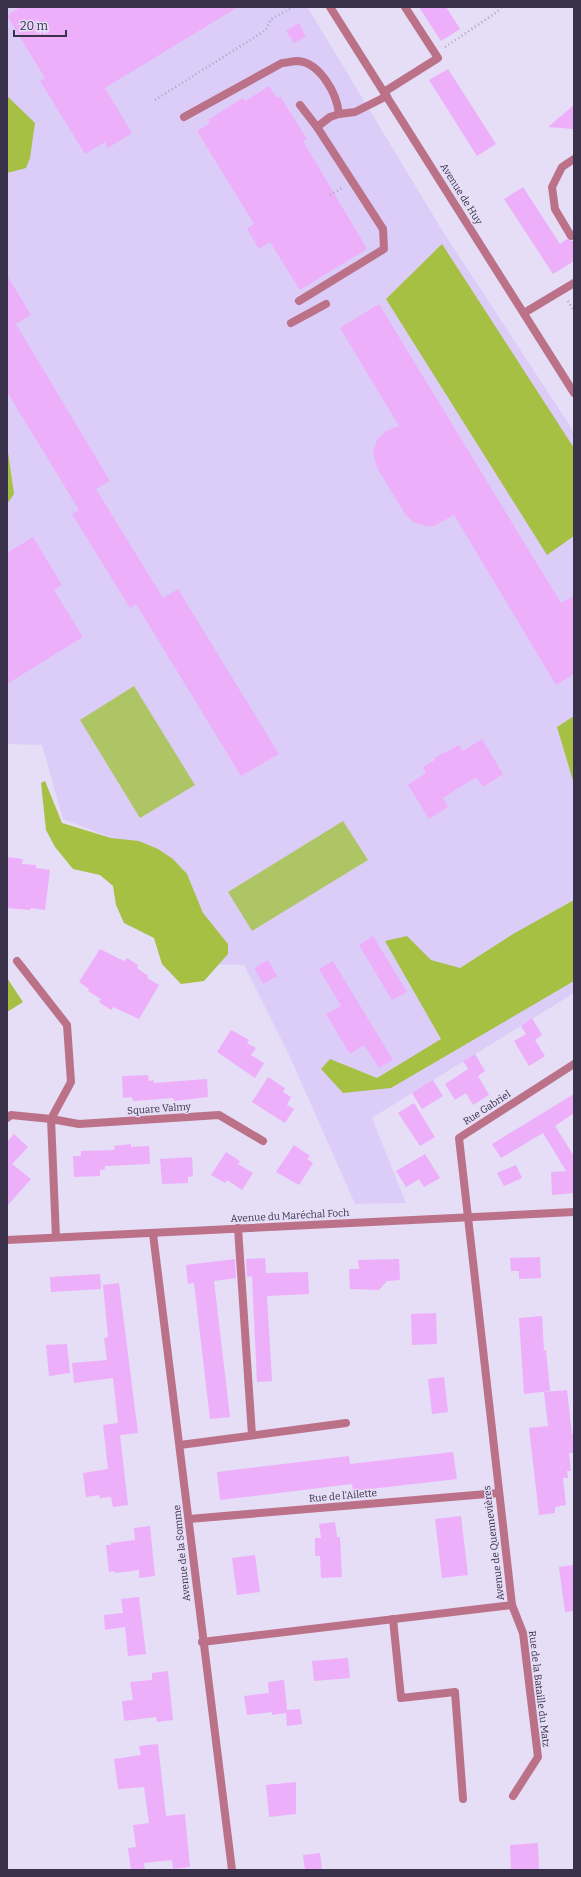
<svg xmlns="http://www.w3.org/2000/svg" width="581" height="1877" font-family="Bitter,serif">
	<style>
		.built { fill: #dccdf8 }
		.green { fill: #aec566 }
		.forest { fill: #a5c043 }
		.building { fill: #edaffa }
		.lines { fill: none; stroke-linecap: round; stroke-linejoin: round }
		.path { stroke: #aca3bd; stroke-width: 2.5; stroke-dasharray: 1 3; stroke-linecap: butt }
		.service { stroke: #bb7288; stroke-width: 8 }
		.minor { stroke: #bb7288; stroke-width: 8 }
		.labels { text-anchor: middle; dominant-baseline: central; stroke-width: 3; stroke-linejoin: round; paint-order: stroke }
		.street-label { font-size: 10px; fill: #3a314b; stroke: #e6ddf7 }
	</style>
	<rect width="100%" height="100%" fill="#e6ddf7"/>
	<polygon class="built" points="7,7 308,8 442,230 574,432 574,993 372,1118 406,1203 355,1204 290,1057 244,965 176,964 142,850 63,819 42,745 7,744"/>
	<g class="green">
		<polygon points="134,686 195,785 140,818 80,720"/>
		<polygon points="343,821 368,860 252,931 228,892"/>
	</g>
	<g class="forest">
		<polygon points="7,96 35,123 30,158 26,168 7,173"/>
		<polygon points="442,244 574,448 574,536 547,555 386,299"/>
		<polygon points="7,445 14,494 7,504"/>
		<polygon points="574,716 574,784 557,727"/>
		<polygon points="45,781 62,823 111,838 139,841 158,849 173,859 187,874 203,913 228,944 228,954 204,981 181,984 162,964 154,938 124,923 116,905 113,886 100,875 73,869 55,847 46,830 41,783"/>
		<polygon points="574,900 574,981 391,1088 343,1093 321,1069 330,1059 377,1078 441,1039 385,941 407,936 431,960 460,968 513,934"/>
		<polygon points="7,978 23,1002 7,1012"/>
	</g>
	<g class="building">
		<polygon points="20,7 238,7 105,88 132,133 108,148 105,142 85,154 40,81 45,78 7,16"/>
		<polygon points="419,7 446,7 460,29 441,41"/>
		<polygon points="299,23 306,36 294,43 286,31"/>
		<polygon points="448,69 496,144 477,156 429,80"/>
		<polygon points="269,86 277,98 280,96 307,139 303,141 367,249 300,290 270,242 259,249 247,229 254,224 197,131 210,123 208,120 243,98 245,101"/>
		<polygon points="574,105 574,129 548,127"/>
		<polygon points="523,187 560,244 567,239 571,241 574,241 574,261 553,274 504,199"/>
		<polygon points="7,275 31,315 16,324 110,481 96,489 163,598 178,589 279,754 241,776 136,604 130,608 72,514 79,510 7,392"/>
		<polygon points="379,304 561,603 574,596 574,674 556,685 454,515 434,526 425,526 413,522 405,514 377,468 373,452 377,440 386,431 399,426 340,328"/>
		<polygon points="33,537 62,585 54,590 83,637 7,684 7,553"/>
		<polygon points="482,739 503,774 483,787 476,777 443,798 448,807 429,819 408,785 426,773 423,767 435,760 434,758 459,745 463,751"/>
		<polygon points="7,857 23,859 22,864 36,865 36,868 50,870 45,910 31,908 30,910 7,908"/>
		<polygon points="373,936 407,992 392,1000 359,945"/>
		<polygon points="100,949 124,961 127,958 138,965 137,968 148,976 147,978 159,985 139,1019 113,1007 111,1010 99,1002 101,999 88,991 89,989 79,982"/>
		<polygon points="268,960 277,976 263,984 254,968"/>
		<polygon points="333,961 393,1060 379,1068 364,1045 350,1054 326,1014 341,1006 319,969"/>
		<polygon points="532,1018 542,1035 535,1040 545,1056 529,1066 514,1041 526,1034 521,1026"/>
		<polygon points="231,1030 249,1040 247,1043 256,1048 251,1055 264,1063 255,1078 217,1052"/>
		<polygon points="475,1054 485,1071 478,1076 489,1095 473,1105 466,1093 455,1100 445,1084 468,1069 463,1061"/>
		<polygon points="148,1075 149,1081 154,1080 154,1083 207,1079 208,1097 174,1101 173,1098 133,1101 132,1097 123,1098 122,1076"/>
		<polygon points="268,1077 285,1088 283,1092 291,1097 287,1105 294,1109 285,1123 252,1102"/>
		<polygon points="433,1080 443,1096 422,1109 412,1093"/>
		<polygon points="574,1094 574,1113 555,1126 574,1156 574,1193 552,1195 551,1172 566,1171 543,1133 501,1158 492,1144"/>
		<polygon points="414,1103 435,1137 420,1146 398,1113"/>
		<polygon points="14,1134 28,1147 12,1164 31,1179 7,1206 7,1142"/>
		<polygon points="131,1144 131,1147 149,1146 150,1164 105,1166 105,1169 100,1170 100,1176 74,1177 73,1156 81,1156 81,1151 115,1150 114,1146"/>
		<polygon points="294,1145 310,1156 307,1159 313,1163 299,1185 276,1172"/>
		<polygon points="226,1152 240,1161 238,1164 253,1173 242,1190 227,1180 225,1183 211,1175"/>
		<polygon points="425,1154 440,1178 424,1187 419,1179 406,1187 396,1171"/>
		<polygon points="192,1157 193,1176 188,1177 188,1183 162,1184 160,1159"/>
		<polygon points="516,1165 522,1178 504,1186 497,1173"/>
		<polygon points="540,1257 541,1278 519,1279 519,1271 511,1271 510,1258"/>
		<polygon points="265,1258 266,1273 308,1272 309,1294 267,1296 272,1381 257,1382 252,1276 247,1277 246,1259"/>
		<polygon points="235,1259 236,1278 214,1281 230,1417 210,1419 194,1283 188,1284 186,1265"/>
		<polygon points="399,1259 400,1280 387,1281 379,1290 350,1289 349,1269 359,1269 358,1260"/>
		<polygon points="100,1274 101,1289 51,1292 50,1277"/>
		<polygon points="119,1283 138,1433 120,1435 128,1505 113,1507 111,1497 100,1498 99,1495 86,1497 83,1473 108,1469 103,1425 118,1423 113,1378 74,1383 72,1363 107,1360 104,1338 108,1337 103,1285"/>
		<polygon points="436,1313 437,1344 412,1345 411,1314"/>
		<polygon points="542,1316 544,1350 546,1350 550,1391 524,1394 519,1318"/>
		<polygon points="67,1344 70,1373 49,1376 46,1345"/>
		<polygon points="444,1377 448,1412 432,1414 428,1379"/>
		<polygon points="567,1390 572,1434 574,1434 574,1453 569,1453 571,1471 567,1471 568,1478 563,1478 566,1505 555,1507 555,1513 539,1515 529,1428 548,1426 544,1392"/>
		<polygon points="453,1452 457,1479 353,1491 352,1484 220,1500 217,1472 349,1456 350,1464"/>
		<polygon points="461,1516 468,1575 442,1578 435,1519"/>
		<polygon points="335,1522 337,1537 340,1537 342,1577 321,1578 320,1556 315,1556 315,1538 321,1538 319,1524"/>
		<polygon points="150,1526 155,1576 139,1578 139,1570 115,1573 114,1571 109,1572 106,1545 111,1545 111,1543 135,1540 134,1528"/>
		<polygon points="255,1555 260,1592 237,1595 232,1558"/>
		<polygon points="574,1565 574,1611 565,1612 559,1567"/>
		<polygon points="139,1597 146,1654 128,1656 125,1627 105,1630 104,1615 123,1613 121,1599"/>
		<polygon points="348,1658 350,1678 314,1681 312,1661"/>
		<polygon points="168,1671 173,1720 157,1722 156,1717 124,1721 122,1701 133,1700 130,1682 152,1680 152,1673"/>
		<polygon points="284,1680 287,1710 300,1709 302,1724 287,1726 286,1713 272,1715 272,1712 247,1715 244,1696 269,1693 268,1682"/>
		<polygon points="158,1744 166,1816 185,1814 190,1867 173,1869 172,1860 144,1863 145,1870 131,1870 128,1848 136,1847 133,1825 149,1823 144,1787 118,1789 114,1759 141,1755 139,1746"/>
		<polygon points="296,1782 296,1814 269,1817 266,1785"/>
		<polygon points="538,1843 539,1870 511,1870 510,1845"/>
		<polygon points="320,1853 322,1870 305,1870 303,1855"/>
	</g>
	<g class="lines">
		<g class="path">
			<polyline points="445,47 497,12 501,7"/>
			<polyline points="155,100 266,30 271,19 293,7"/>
			<polyline points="330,195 342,188"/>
			<polyline points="568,301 574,311"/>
		</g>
		<g class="service">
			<polyline points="384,92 438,58 405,7"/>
			<polyline points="339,114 355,112 387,96"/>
			<path d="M 184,117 L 282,63 C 287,63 292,61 297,61 C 320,62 337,94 339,114 L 330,117 L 317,127"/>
			<polyline points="571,236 555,209 552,187 562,167 574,159"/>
			<polyline points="299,301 384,249 383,229 317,127 300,105"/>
			<polyline points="291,323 326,304"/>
			<polyline points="238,1228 252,1435"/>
			<polyline points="180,1445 346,1423"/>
			<polyline points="512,1605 523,1633 538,1757 513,1796"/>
			<polyline points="393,1619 401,1698 455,1692 463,1799"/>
		</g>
		<g class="minor">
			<polyline points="330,7 574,393"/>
			<polyline points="524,313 574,283"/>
			<polyline points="7,1118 11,1115 51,1119 71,1082 67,1025 17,961"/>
			<polyline points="153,1234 232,1870"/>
			<polyline points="56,1237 51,1119 79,1124 219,1115 263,1141"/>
			<polyline points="7,1240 574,1212"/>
			<polyline points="189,1519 499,1493"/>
			<polyline points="202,1642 512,1605 459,1138 574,1064"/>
		</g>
	</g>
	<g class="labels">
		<g class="street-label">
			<text transform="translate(461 194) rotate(58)">Avenue de Huy</text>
			<text transform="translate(487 1108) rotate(-33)">Rue Gabriel</text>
			<text transform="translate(159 1109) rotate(-4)">Square Valmy</text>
			<text transform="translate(290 1216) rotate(-3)">Avenue du Maréchal Foch</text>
			<text transform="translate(343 1496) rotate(-5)">Rue de l'Ailette</text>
			<text transform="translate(494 1543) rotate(-97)">Avenue de Quennevières</text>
			<text transform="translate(182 1553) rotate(-96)">Avenue de la Somme</text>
			<text transform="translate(539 1689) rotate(83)">Rue de la Bataille du Matz</text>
		</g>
	</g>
	<rect width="581" height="1877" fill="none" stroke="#3a314b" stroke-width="16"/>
	<path d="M14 30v6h52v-6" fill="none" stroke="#3a314b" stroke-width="2"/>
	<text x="20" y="30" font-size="12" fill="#3a314b" stroke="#e6ddf7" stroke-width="3" paint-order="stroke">20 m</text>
</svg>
